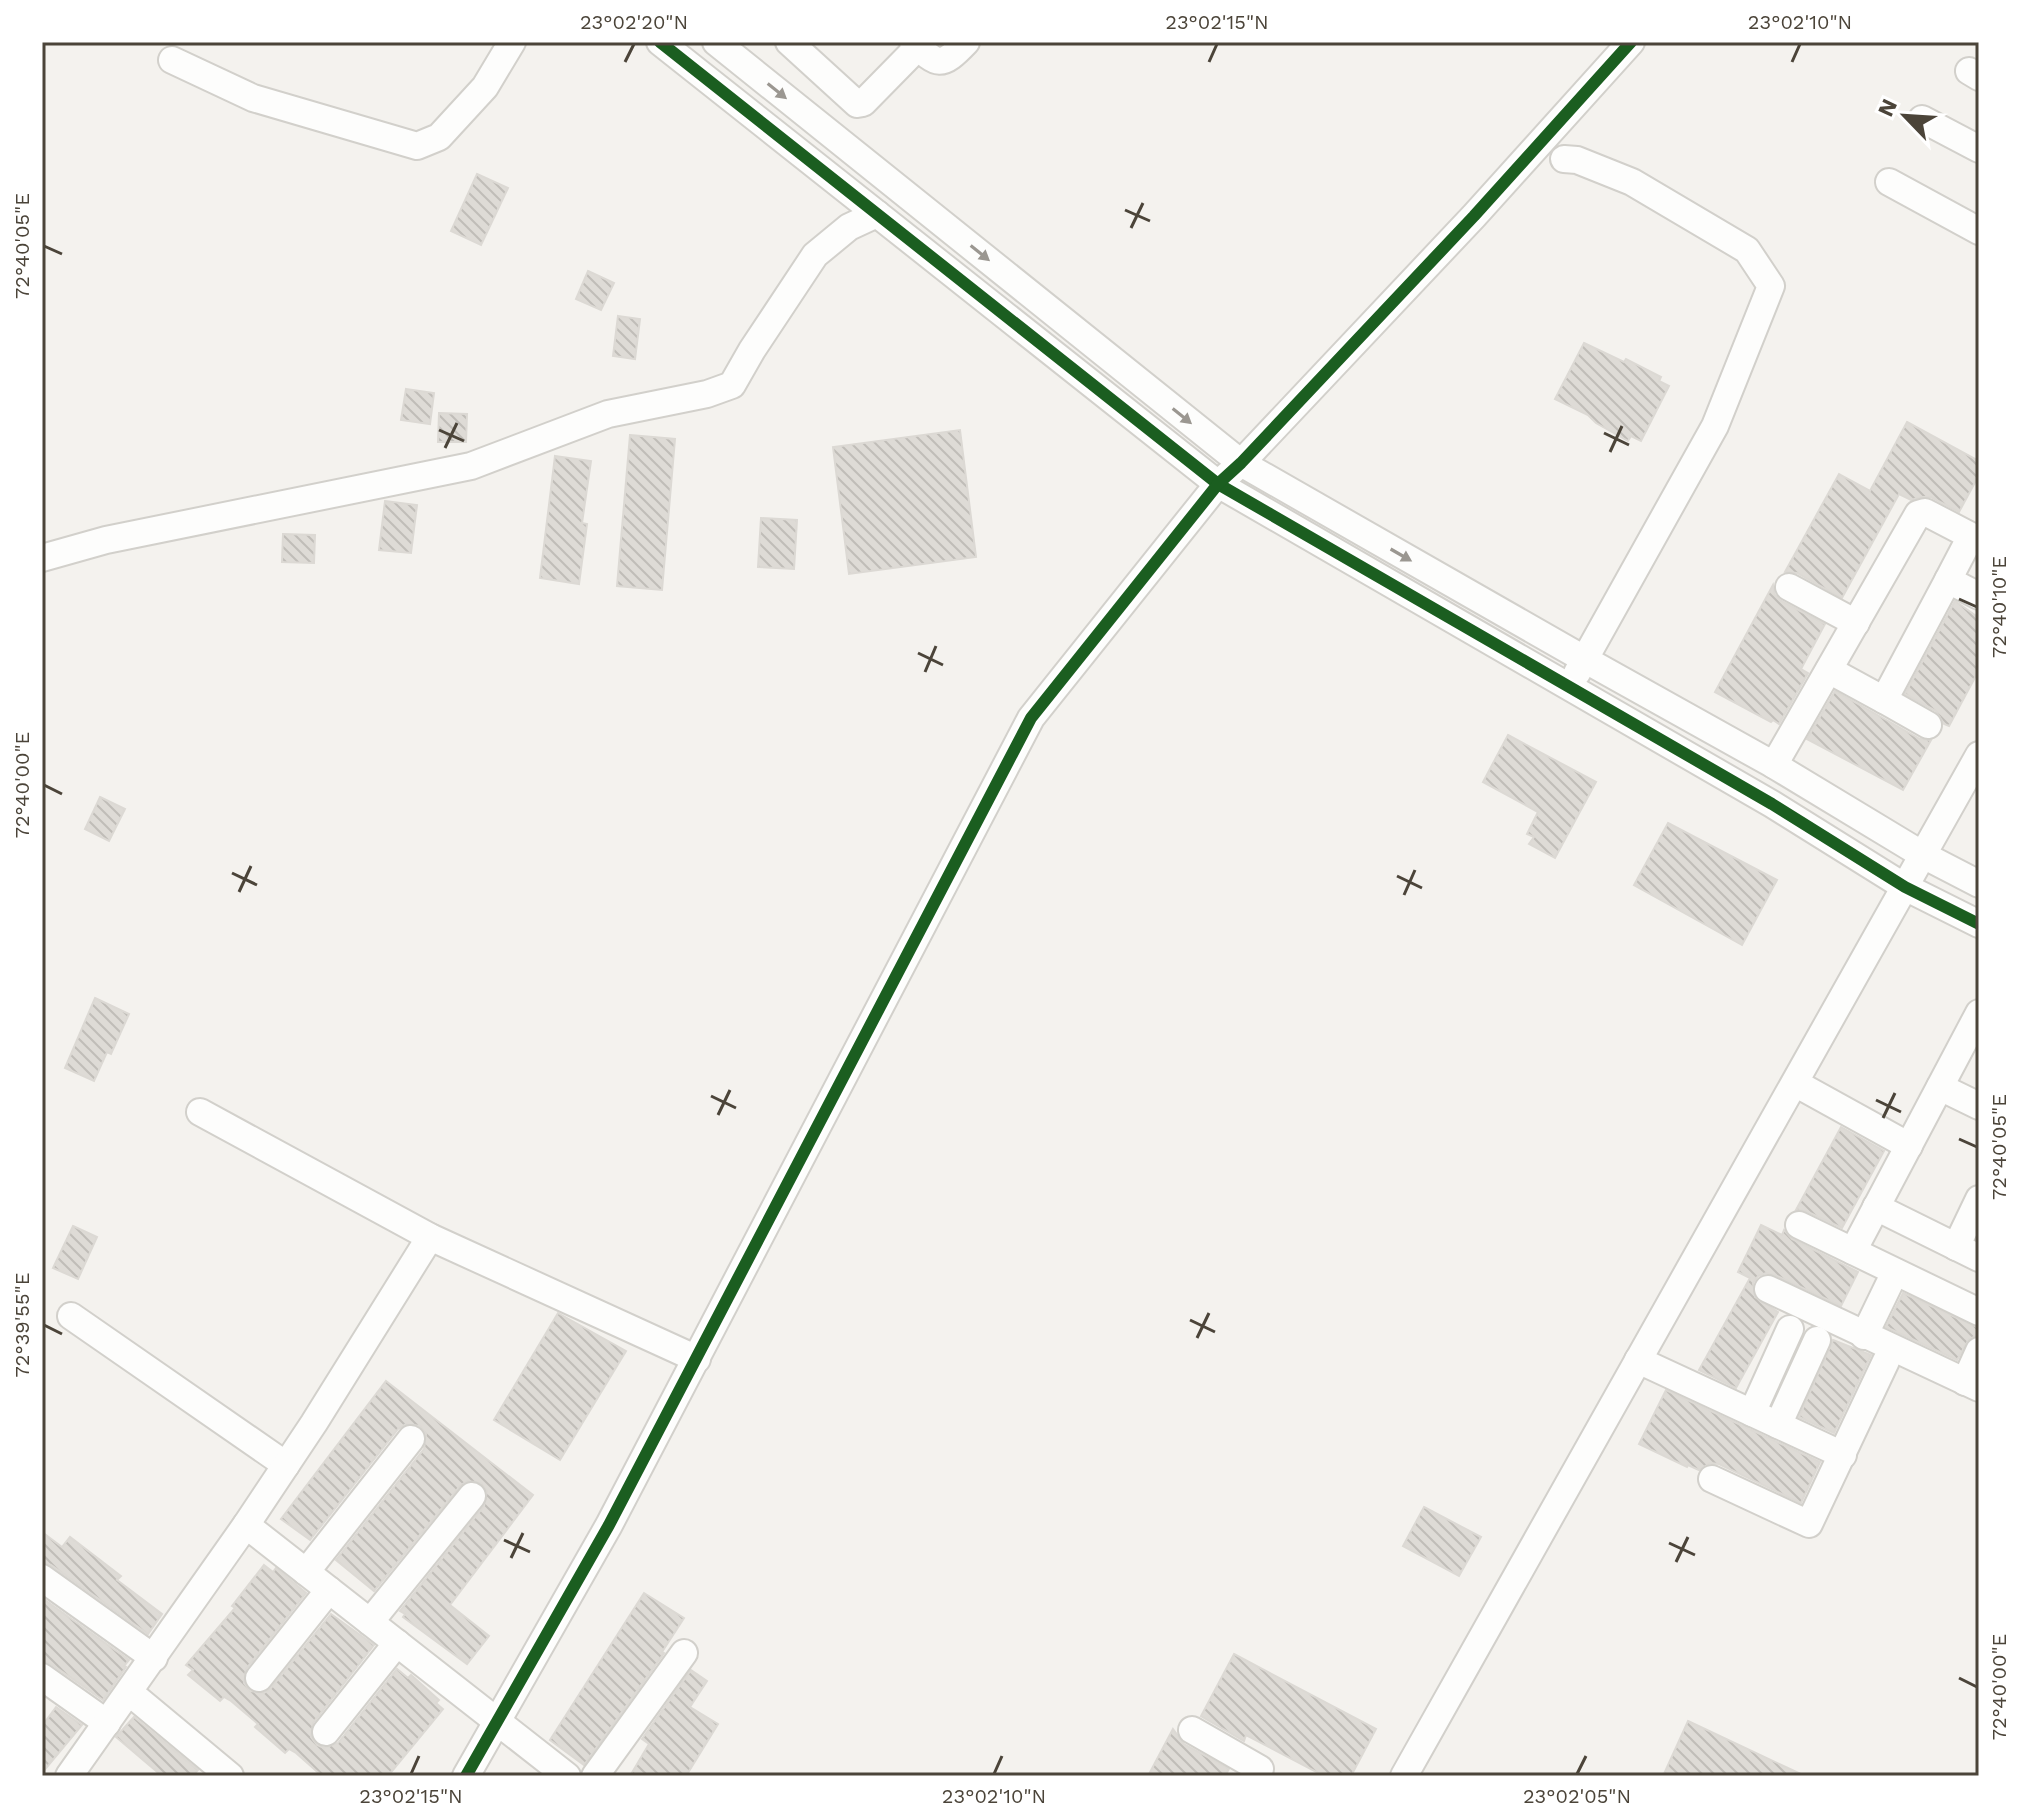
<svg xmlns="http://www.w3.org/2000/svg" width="2021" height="1818" font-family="'Work Sans',sans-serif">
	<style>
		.building { fill: url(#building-back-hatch); stroke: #dcd9d4; stroke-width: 2 }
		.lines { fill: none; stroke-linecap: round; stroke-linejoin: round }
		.minor-casing { stroke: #d2d0cb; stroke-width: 30 }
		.minor { stroke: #fdfdfc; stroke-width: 26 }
		.cycleway-casing { stroke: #fff; stroke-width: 17 }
		.cycleway { stroke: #1b5e20; stroke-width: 12 }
		.oneway { fill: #9b9791 }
		.ticks { fill: none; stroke: #4b4439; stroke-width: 3 }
		.neatline { fill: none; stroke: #4b4439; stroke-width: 3 }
		.ticks-label { font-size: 20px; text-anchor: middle; fill: #4b4439 }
	</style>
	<defs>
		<pattern id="building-back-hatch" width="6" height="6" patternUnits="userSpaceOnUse" patternTransform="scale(2)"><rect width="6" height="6" fill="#dedbd6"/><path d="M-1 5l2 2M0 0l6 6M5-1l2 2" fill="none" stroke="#c0bdb8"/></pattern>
	</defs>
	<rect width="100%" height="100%" fill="#f4f2ee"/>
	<g class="building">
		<polygon points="477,174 508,188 481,245 451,231"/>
		<polygon points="588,271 614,283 601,310 576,299"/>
		<polygon points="618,316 640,319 635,359 613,356"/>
		<polygon points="1584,343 1624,362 1626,359 1661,377 1659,381 1669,386 1641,441 1631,436 1628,441 1596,423 1588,415 1555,399"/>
		<polygon points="406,389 434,393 430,424 401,420"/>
		<polygon points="439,413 467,414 466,442 438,442"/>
		<polygon points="1907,422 1979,461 1979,475 1959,512 1931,497 1921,497 1911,500 1899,494 1842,598 1797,573 1785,572 1839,474 1870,491"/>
		<polygon points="960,430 976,557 849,574 833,447"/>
		<polygon points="630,435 675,439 662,590 617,586"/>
		<polygon points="555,456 591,461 582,523 587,524 579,584 540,578"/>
		<polygon points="385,501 417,505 411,553 379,550"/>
		<polygon points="761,518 797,520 794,569 758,567"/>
		<polygon points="283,534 315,535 314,563 282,562"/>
		<polygon points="1773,585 1775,595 1781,601 1825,624 1801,669 1808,673 1779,724 1773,720 1771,722 1715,692"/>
		<polygon points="1955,601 1979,618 1979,670 1949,726 1944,724 1936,711 1905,694"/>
		<polygon points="1835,691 1920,739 1931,740 1903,790 1807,739"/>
		<polygon points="1508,735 1596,782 1555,858 1529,844 1534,837 1527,834 1538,812 1483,782"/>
		<polygon points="100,797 125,809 109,841 85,829"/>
		<polygon points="1668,823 1777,880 1742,945 1634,885"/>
		<polygon points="95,998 129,1014 111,1054 107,1052 94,1081 65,1068"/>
		<polygon points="1841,1127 1884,1151 1842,1228 1806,1211 1796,1210"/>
		<polygon points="1761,1225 1782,1235 1784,1230 1792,1239 1858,1272 1841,1306 1775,1275 1766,1273 1758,1276 1753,1283 1755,1297 1778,1312 1736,1388 1699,1370 1750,1278 1738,1272"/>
		<polygon points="73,1226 97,1237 78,1279 53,1268"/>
		<polygon points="1903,1293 1979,1328 1979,1335 1969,1339 1957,1360 1886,1327"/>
		<polygon points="558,1313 626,1351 560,1460 494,1420"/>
		<polygon points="1833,1340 1871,1355 1834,1433 1799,1417"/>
		<polygon points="386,1381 533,1495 450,1605 489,1636 467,1664 403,1617 405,1614 400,1611 484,1506 487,1491 481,1483 467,1481 460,1486 374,1591 336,1560 424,1449 426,1434 420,1426 406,1424 398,1429 310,1540 281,1519"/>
		<polygon points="1666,1390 1820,1462 1801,1503 1719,1464 1710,1463 1699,1470 1688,1465 1687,1467 1639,1444"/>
		<polygon points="1424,1507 1481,1537 1459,1576 1403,1546"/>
		<polygon points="42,1532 62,1547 70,1537 121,1576 117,1580 162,1614 148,1634 51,1565 42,1562"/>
		<polygon points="264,1565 273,1572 276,1568 306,1593 246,1669 244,1683 250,1691 264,1693 271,1688 331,1614 374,1645 313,1723 311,1737 317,1745 324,1748 338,1743 397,1669 408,1678 411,1675 439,1700 436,1703 443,1709 388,1776 322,1776 296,1753 289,1749 285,1753 255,1727 258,1724 231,1701 224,1697 220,1701 188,1675 193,1670 186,1665 235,1608 232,1606"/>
		<polygon points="644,1593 684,1618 662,1652 664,1653 584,1765 550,1740"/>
		<polygon points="42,1598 129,1660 124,1666 126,1667 103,1700 51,1664 42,1661"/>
		<polygon points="1234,1654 1376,1729 1351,1776 1324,1776 1246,1735 1244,1741 1201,1716"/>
		<polygon points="691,1670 707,1681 690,1707 718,1724 686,1776 630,1776 649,1744 642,1739"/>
		<polygon points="56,1707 82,1725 42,1773 42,1726"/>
		<polygon points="134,1717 198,1770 193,1776 162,1776 116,1737"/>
		<polygon points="1688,1721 1805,1776 1663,1776"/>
		<polygon points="1173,1729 1184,1744 1229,1769 1225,1776 1148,1776"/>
	</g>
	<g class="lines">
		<g class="minor-casing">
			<g id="minor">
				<polyline points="660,42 1218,484 1772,804 1905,887 1979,924"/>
				<polyline points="716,42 1241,463 1584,659 1774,765 1923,855 1979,884"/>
				<polyline points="789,42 857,104 863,103 918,47"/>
				<path d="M 913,42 C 938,66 941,68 966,42"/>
				<polyline points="172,60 253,98 417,146 439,137 485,87 512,42"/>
				<polyline points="1969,71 1979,77"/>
				<polyline points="1922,119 1979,149"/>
				<polyline points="1564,159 1577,160 1632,182 1747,250 1771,286 1715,426 1577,673"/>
				<polyline points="1889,182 1979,231"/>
				<polyline points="42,558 106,540 471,466 608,414 707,394 732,385 752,350 815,255 849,227 877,214"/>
				<polyline points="1789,587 1856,623"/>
				<polyline points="1829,670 1884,700"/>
				<polyline points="1928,725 1884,700 1948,580"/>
				<polyline points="1774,765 1918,514 1925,512 1971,536 1948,580 1979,596"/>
				<polyline points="1795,1083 1909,1146"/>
				<polyline points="1940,1087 1979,1106"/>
				<polyline points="200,1112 430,1237 697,1359"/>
				<polyline points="1876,1207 1979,1258"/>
				<polyline points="1799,1225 1979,1312"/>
				<polyline points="1956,1247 1979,1199"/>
				<polyline points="1853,1251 1979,1013"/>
				<polyline points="1768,1289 1979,1388"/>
				<polyline points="71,1316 286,1465"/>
				<polyline points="1864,1336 1895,1272"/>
				<polyline points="1638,1360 1843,1455"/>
				<polyline points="1965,1382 1979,1351"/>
				<polyline points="1752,1413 1790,1329"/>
				<polyline points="1778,1425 1817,1340"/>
				<polyline points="1712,1479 1809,1524 1886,1361"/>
				<polyline points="246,1525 567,1776"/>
				<polyline points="306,1572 411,1439"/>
				<polyline points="42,1578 154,1658"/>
				<polyline points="370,1622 472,1496"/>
				<polyline points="42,1677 107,1723"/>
				<polyline points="259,1678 329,1590"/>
				<polyline points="129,1692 230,1776"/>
				<polyline points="1192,1730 1260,1769"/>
				<polyline points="326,1732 397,1643"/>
				<polyline points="69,1776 246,1525 314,1423 430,1237"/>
				<polyline points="466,1776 609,1525 1031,718 1218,484 1241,463 1474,216 1631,42"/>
				<polyline points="595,1776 684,1653"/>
				<polyline points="1404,1776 1979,755"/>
			</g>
		</g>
		<use href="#minor" class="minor"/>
		<g class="cycleway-casing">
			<g id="cycleway">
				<polyline points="660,42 1218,484 1772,804 1905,887 1979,924"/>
				<polyline points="466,1776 609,1525 1031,718 1218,484 1241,463 1474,216 1631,42"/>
			</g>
		</g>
		<use href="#cycleway" class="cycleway"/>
	</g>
	<defs><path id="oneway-solid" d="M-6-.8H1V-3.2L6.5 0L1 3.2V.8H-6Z" transform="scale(2)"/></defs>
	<g class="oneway">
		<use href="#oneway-solid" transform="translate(777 91) rotate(39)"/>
		<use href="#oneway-solid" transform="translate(980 253) rotate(39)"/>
		<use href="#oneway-solid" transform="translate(1182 416) rotate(39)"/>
		<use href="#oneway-solid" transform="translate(1401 555) rotate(30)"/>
	</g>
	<path class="ticks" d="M 625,62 L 634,44M 1209,62 L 1217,44M 1792,62 L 1800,44M 1125,210 L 1150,221M 1131,228 L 1143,203M 44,246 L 62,254M 439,430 L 464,441M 1604,433 L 1629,445M 445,448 L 457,423M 1610,452 L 1622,426M 1959,599 L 1977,607M 918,653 L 943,665M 925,672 L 936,646M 44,785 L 62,794M 232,873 L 257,885M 1397,876 L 1422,888M 239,892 L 251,866M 1404,895 L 1415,870M 711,1096 L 736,1108M 1876,1100 L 1901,1112M 718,1115 L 730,1090M 1883,1118 L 1895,1093M 1959,1139 L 1977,1147M 1190,1320 L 1215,1332M 44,1325 L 62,1334M 1197,1338 L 1209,1313M 504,1540 L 530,1552M 1669,1543 L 1695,1555M 511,1558 L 523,1533M 1676,1562 L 1688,1537M 1959,1678 L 1977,1687M 411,1774 L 419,1756M 994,1774 L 1002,1756M 1577,1774 L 1586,1756"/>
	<rect width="2021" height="1818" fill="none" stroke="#ffffff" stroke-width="88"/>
	<g transform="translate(1905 116) rotate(295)" stroke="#ffffff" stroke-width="6" paint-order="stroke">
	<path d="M0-6L14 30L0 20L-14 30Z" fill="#4b4439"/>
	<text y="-12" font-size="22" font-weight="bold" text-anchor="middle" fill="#4b4439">N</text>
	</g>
	<rect x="44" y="44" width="1933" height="1730" class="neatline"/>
	<g class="ticks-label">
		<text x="634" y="29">23°02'20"N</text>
		<text x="1217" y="29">23°02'15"N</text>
		<text x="1800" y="29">23°02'10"N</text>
		<text transform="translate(22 246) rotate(-90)" y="7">72°40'05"E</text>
		<text transform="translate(1999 607) rotate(-90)" y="7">72°40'10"E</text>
		<text transform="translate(22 785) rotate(-90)" y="7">72°40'00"E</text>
		<text transform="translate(1999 1147) rotate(-90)" y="7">72°40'05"E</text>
		<text transform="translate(22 1325) rotate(-90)" y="7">72°39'55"E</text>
		<text transform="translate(1999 1687) rotate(-90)" y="7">72°40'00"E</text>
		<text x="411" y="1803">23°02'15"N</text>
		<text x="994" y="1803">23°02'10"N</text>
		<text x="1577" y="1803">23°02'05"N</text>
	</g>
</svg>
